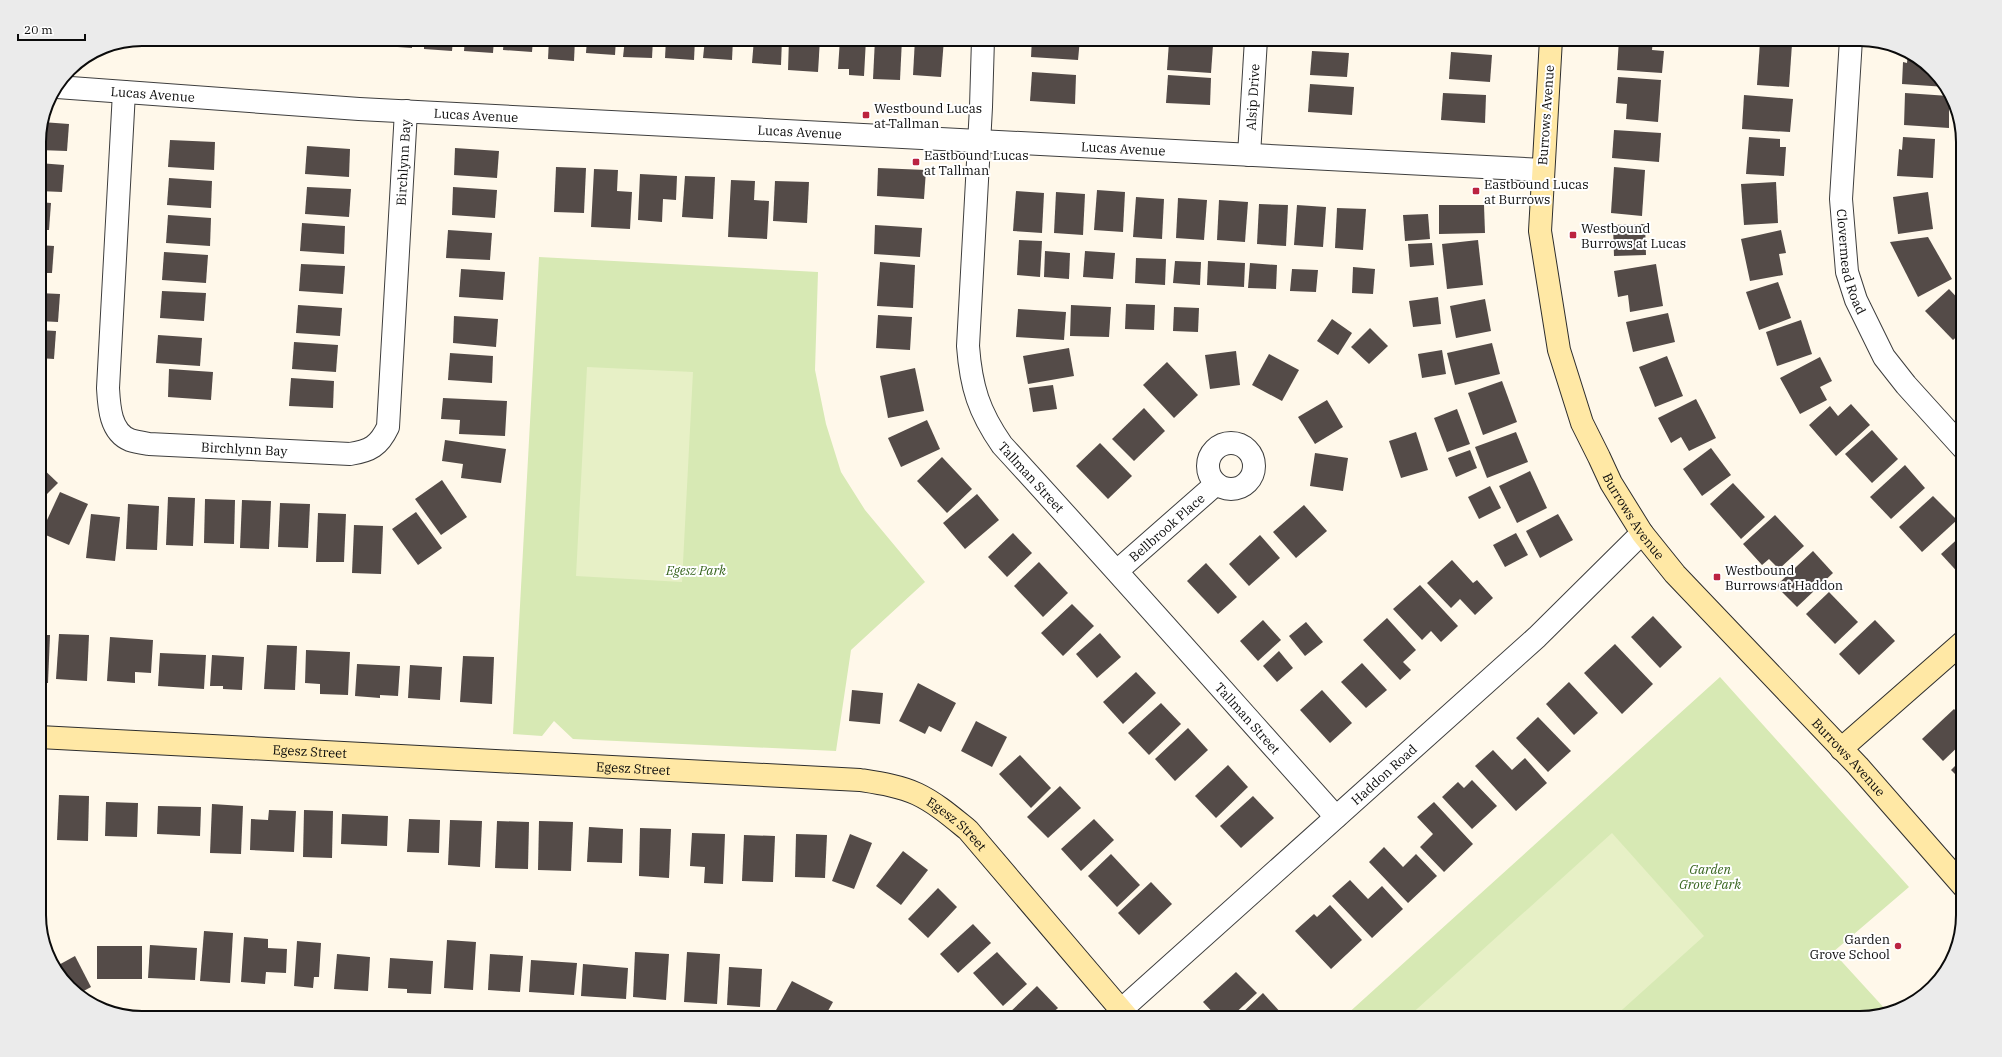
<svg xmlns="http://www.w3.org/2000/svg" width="2002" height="1057" font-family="'IBM Plex Serif',serif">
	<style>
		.green { fill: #d7e9b4 }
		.pitch { fill: #e7f0c6 }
		.building { fill: #544b48 }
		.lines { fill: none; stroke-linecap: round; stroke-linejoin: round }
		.street-casing { stroke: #3e3e3e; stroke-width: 24 }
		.secondary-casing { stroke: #2d2d2d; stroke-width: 24 }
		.street { stroke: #fff; stroke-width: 22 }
		.secondary { stroke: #ffe8a5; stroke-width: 22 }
		.poi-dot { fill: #bb2341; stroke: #fff; stroke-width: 1.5 }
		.labels { text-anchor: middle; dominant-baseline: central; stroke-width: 4; stroke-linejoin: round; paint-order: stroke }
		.street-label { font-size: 13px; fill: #0b0b0b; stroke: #fff }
		.poi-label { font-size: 13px; fill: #0b0b0b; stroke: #fff; text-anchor: start }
		.park-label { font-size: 13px; font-style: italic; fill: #35631c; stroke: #fff }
		.rim { fill: none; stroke: #0b0b0b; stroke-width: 2 }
	</style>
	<rect width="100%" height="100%" fill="#fff8ea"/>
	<g class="green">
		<polygon points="539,257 818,272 815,370 826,424 841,472 865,510 925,582 851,650 836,751 573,739 554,721 542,736 513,734"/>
		<polygon points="1720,677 1909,887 1833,952 1886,1010 1860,1018 1347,1018 1345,1016"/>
	</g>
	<g class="pitch">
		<polygon points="587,367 693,372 682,582 576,576"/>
		<polygon points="1612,833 1704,936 1613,1018 1407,1018"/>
	</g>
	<g class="building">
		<polygon points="384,39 412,39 412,48 383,46"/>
		<polygon points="424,39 453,39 452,51 424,49"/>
		<polygon points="465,39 494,39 493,53 464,51"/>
		<polygon points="504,39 533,39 532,52 503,50"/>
		<polygon points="549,39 575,39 574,61 548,59"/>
		<polygon points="587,39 616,39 615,55 586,53"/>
		<polygon points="625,39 653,39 652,58 623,57"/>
		<polygon points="666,39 695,39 694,60 665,58"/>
		<polygon points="705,39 733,39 732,60 703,58"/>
		<polygon points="754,39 782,39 781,65 752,63"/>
		<polygon points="789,39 820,39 818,72 788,70"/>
		<polygon points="840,39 866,39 864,76 849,75 849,69 838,69"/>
		<polygon points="875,39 902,39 900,80 873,79"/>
		<polygon points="915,39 944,39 941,77 913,75"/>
		<polygon points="1032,39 1080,39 1078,60 1031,57"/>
		<polygon points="1619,39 1653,39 1652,50 1664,51 1662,73 1617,70"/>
		<polygon points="1169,42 1213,45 1211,73 1167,70"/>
		<polygon points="1760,42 1792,44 1789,87 1757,85"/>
		<polygon points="1312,51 1349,53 1347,77 1310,75"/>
		<polygon points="1451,52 1492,55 1490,82 1449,79"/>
		<polygon points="1908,52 1946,85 1946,87 1902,84 1903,62 1907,63"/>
		<polygon points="1032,72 1076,75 1075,104 1030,101"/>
		<polygon points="1168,75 1211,78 1210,105 1166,103"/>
		<polygon points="1618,77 1661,80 1658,122 1626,119 1627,104 1616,103"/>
		<polygon points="1310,84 1354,87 1352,115 1308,112"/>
		<polygon points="1443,93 1486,95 1485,123 1441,120"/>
		<polygon points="1905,93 1949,96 1949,128 1904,125"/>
		<polygon points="1744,95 1793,99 1790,132 1742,129"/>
		<polygon points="42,122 69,124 67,151 39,150 39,136"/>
		<polygon points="1614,130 1661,133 1659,162 1612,158"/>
		<polygon points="1749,137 1780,139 1780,147 1786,147 1784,176 1746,174"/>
		<polygon points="1903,137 1935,139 1933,178 1897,176 1899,149 1902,150"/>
		<polygon points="170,140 215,142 214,170 168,167"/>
		<polygon points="307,146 350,149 349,177 305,174"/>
		<polygon points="455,148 499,151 497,178 454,175"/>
		<polygon points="39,163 64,165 62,192 39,191"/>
		<polygon points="556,167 586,168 584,213 554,212"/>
		<polygon points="1614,167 1645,170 1642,216 1611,213"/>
		<polygon points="878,168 926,170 924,199 877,196"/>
		<polygon points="594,169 618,170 617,191 632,192 630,229 591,227"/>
		<polygon points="640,174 677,176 676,200 663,199 662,222 638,220"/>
		<polygon points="685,176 715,177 713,219 682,217"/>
		<polygon points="169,178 212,181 211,208 167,205"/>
		<polygon points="731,180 755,181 754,200 769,201 767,239 728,237"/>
		<polygon points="775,181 809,182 807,223 773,221"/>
		<polygon points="1776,182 1778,223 1744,225 1741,184"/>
		<polygon points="307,187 351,189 349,217 305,214"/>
		<polygon points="453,187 497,190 495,218 452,215"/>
		<polygon points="1097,190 1125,192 1123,232 1094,230"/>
		<polygon points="1016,191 1044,193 1042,233 1013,231"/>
		<polygon points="1056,192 1085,194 1083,235 1054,233"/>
		<polygon points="1928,192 1933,229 1898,234 1893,197"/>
		<polygon points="1136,197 1164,199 1162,239 1133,237"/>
		<polygon points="1178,198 1207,200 1204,240 1176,238"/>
		<polygon points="1219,200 1248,202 1245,242 1217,240"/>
		<polygon points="39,202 51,203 49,230 39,230"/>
		<polygon points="1259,204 1288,205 1286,246 1257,244"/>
		<polygon points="1297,205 1326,207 1323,247 1294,245"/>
		<polygon points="1439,205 1484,205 1485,233 1439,234"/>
		<polygon points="1337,208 1366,209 1363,250 1335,248"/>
		<polygon points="1428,214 1430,239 1405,241 1403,215"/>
		<polygon points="168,215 211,218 210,246 166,243"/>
		<polygon points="302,223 345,226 344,254 300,251"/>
		<polygon points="1645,224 1646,255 1614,256 1613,225"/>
		<polygon points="875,225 922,228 920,257 874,254"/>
		<polygon points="448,230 492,233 490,260 446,258"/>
		<polygon points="1781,230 1786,253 1779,254 1783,275 1750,281 1741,239"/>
		<polygon points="1928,237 1952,279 1918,297 1890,242"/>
		<polygon points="1019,240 1042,241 1040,277 1017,275"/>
		<polygon points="1478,240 1483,285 1447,289 1442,244"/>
		<polygon points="1432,243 1434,265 1410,267 1408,244"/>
		<polygon points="39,245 54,246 52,273 39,273"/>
		<polygon points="1045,251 1070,253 1069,279 1044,277"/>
		<polygon points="1085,251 1115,253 1113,279 1083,277"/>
		<polygon points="164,252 208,255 206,283 162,280"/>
		<polygon points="1136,258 1166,259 1165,285 1135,283"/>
		<polygon points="1175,261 1201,262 1200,285 1173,283"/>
		<polygon points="1208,261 1245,263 1244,287 1207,285"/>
		<polygon points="880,262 915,265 913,308 877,306"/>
		<polygon points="1250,263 1277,265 1276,289 1248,288"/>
		<polygon points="301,264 345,266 343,294 299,291"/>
		<polygon points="1656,264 1663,306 1630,312 1628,295 1618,297 1614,271"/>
		<polygon points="1353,267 1375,269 1373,294 1352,293"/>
		<polygon points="461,269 505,272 503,300 459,297"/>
		<polygon points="1292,269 1318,270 1316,292 1290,291"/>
		<polygon points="1778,282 1791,318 1759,330 1746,292"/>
		<polygon points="1949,289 1963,304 1963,331 1953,340 1925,311"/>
		<polygon points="162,291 206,293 204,321 160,318"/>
		<polygon points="39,293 60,294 58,322 39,321"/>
		<polygon points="1438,297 1441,324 1413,327 1409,301"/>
		<polygon points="1485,299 1491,331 1456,338 1450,306"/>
		<polygon points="1126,304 1155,305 1154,330 1125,329"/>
		<polygon points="298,305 342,308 340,336 296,333"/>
		<polygon points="1071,305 1111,307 1109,337 1070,336"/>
		<polygon points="1174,307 1199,308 1198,332 1173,331"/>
		<polygon points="1018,309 1066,312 1064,340 1016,337"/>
		<polygon points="1668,313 1675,342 1633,352 1626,322"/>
		<polygon points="878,315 912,317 910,350 876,348"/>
		<polygon points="454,316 498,319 496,347 453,343"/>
		<polygon points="1332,319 1352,333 1338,355 1317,341"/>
		<polygon points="1801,320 1812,354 1777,366 1766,332"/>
		<polygon points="1370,328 1388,346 1369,364 1351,347"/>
		<polygon points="39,330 56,331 54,359 39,358"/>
		<polygon points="158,335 202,338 200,366 156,363"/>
		<polygon points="294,342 338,345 336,372 292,369"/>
		<polygon points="1492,343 1500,374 1455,385 1447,353"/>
		<polygon points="1963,347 1963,362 1956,354"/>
		<polygon points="1069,348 1074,376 1028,384 1023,356"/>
		<polygon points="1442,350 1446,374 1422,378 1418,354"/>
		<polygon points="1236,351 1240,385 1210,389 1205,355"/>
		<polygon points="450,353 493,356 492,383 448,380"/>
		<polygon points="1269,354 1299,370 1282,401 1252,385"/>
		<polygon points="1667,356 1683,396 1655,407 1639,367"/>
		<polygon points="1820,357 1832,381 1820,387 1827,400 1800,414 1780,378"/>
		<polygon points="1167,362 1198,395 1174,418 1143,385"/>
		<polygon points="915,368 924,411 888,418 880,376"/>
		<polygon points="169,369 213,372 211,400 168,397"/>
		<polygon points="291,378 334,381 333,408 289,406"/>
		<polygon points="1502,381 1517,422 1483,435 1468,393"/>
		<polygon points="1053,385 1057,409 1033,412 1029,388"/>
		<polygon points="39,391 45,392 45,413 39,412"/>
		<polygon points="443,398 507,401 505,436 459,434 460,420 441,419"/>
		<polygon points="1696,399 1716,438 1689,451 1681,437 1671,443 1658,418"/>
		<polygon points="1327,400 1343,427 1315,444 1298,417"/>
		<polygon points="1851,404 1870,425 1836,456 1809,425 1830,406 1838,416"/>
		<polygon points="1144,408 1165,431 1134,461 1112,439"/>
		<polygon points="1457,409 1470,444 1447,452 1434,418"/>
		<polygon points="927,420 940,449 901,467 888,438"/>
		<polygon points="1872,430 1898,459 1872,483 1845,454"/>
		<polygon points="1416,432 1428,470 1401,478 1389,441"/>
		<polygon points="1516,432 1528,462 1487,478 1475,447"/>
		<polygon points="39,433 47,450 39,453"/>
		<polygon points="445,440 506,449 501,483 461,478 463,464 442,461"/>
		<polygon points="1100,443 1132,476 1108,499 1076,466"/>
		<polygon points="1711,448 1731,475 1702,496 1683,469"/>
		<polygon points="1470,450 1477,468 1456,477 1448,458"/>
		<polygon points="1315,453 1348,458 1343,491 1310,486"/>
		<polygon points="942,457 972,489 947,513 917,481"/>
		<polygon points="39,465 58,483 39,502"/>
		<polygon points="1905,465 1925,488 1891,519 1870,497"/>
		<polygon points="1530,471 1547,508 1517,523 1499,486"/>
		<polygon points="442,480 467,517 441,535 415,499"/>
		<polygon points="1733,483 1765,517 1741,539 1710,504"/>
		<polygon points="1490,486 1501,508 1479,519 1468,497"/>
		<polygon points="60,492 88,504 69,545 41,533"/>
		<polygon points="977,494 999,520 965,549 943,523"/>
		<polygon points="1933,496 1957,520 1922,552 1899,527"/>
		<polygon points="168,497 195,498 193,546 166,545"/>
		<polygon points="205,499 235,500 234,544 204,543"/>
		<polygon points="242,500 271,501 269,549 240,548"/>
		<polygon points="280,503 310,504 308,548 278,547"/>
		<polygon points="128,504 159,506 157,550 126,549"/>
		<polygon points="1304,505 1327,531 1296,558 1273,532"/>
		<polygon points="416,512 442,548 418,565 392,529"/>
		<polygon points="318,513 346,514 344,562 316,562"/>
		<polygon points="91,514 120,517 115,561 86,558"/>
		<polygon points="1558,514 1573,540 1540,558 1526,531"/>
		<polygon points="1775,515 1804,546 1779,569 1769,559 1762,565 1743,544"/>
		<polygon points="354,525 383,526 381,574 352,573"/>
		<polygon points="1013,533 1032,553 1007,577 988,557"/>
		<polygon points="1516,533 1528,555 1505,567 1493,545"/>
		<polygon points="1963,534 1963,578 1941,554"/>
		<polygon points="1260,535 1280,558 1249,586 1229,564"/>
		<polygon points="1813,551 1833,573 1797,607 1776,586"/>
		<polygon points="1452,560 1473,583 1477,580 1493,598 1475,615 1460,599 1451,608 1427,583"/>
		<polygon points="1039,562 1068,593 1043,617 1014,586"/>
		<polygon points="1206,563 1237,597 1218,614 1187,581"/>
		<polygon points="1420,585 1458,626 1441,642 1431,631 1422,640 1393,609"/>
		<polygon points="1829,592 1858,622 1835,644 1806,614"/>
		<polygon points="1072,604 1094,626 1063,656 1041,633"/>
		<polygon points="1653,616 1682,647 1660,668 1631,637"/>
		<polygon points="1387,618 1416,650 1403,662 1411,670 1400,680 1363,640"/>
		<polygon points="1263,620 1281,640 1258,661 1240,641"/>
		<polygon points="1875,620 1895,641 1859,675 1839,654"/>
		<polygon points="1306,622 1323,642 1305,656 1289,636"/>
		<polygon points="1100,633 1121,657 1097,678 1076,654"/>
		<polygon points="59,634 89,635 87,681 56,679"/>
		<polygon points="39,635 50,635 48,683 39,683"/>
		<polygon points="110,637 153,640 151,673 135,672 135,683 107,681"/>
		<polygon points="1615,644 1653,684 1622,714 1584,673"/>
		<polygon points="267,645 297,646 295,690 264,689"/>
		<polygon points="306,650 350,652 348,695 320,694 320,684 305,683"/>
		<polygon points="1279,651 1293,668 1277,682 1263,666"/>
		<polygon points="160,653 206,655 204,689 158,686"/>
		<polygon points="212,655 244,657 242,690 223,689 223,686 210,686"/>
		<polygon points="463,656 494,657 492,704 460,702"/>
		<polygon points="1362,663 1387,690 1366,708 1341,682"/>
		<polygon points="357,664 400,666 398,696 380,695 380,698 355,696"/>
		<polygon points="410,665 442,667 440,700 408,698"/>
		<polygon points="1136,672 1156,693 1123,724 1103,702"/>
		<polygon points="1569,682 1598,713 1574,735 1546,704"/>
		<polygon points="918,683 956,703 941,732 929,726 925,734 899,721"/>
		<polygon points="852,690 883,693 880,724 849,721"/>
		<polygon points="1322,690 1352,723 1330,743 1300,710"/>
		<polygon points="1161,703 1181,724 1149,755 1128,733"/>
		<polygon points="1954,709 1963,718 1963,742 1943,761 1922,739"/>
		<polygon points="1538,717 1571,751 1548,772 1516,738"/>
		<polygon points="976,721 1007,737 992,767 961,751"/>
		<polygon points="1188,728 1208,750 1175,781 1155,759"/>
		<polygon points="1493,750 1512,770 1525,758 1547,783 1516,811 1475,766"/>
		<polygon points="1020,755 1051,788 1031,808 999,774"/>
		<polygon points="1963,758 1963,782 1951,770"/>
		<polygon points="1228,765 1248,787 1216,818 1195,796"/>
		<polygon points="1472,780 1497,806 1472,829 1442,797 1458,782 1464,788"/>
		<polygon points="1060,786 1081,808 1048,838 1027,817"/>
		<polygon points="59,795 89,796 88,841 57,840"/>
		<polygon points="1253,796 1274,818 1241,848 1220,826"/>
		<polygon points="106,802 138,803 137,837 105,836"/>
		<polygon points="1434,802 1473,844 1444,872 1420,847 1433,834 1417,817"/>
		<polygon points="212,804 243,806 241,854 210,853"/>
		<polygon points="158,806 201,807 200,836 157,834"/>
		<polygon points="269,810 296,811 294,852 250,850 251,819 268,820"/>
		<polygon points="304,810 333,811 332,858 303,857"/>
		<polygon points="342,814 388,816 387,846 341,844"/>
		<polygon points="409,819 440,820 439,853 407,852"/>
		<polygon points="1094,819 1114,840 1081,871 1061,849"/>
		<polygon points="450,820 482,821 480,867 448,865"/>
		<polygon points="497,821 529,822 528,869 495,868"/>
		<polygon points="539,821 573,822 571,871 538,870"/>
		<polygon points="589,827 623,829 622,863 587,862"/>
		<polygon points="640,828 671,829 669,878 639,876"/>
		<polygon points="692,833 725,834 723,884 704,883 705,867 690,866"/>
		<polygon points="796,834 827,835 825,878 795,877"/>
		<polygon points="850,834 872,843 854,889 832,881"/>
		<polygon points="744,835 775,836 773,882 742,881"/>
		<polygon points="1384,847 1403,867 1416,854 1437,876 1408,903 1369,862"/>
		<polygon points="903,851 928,870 901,905 876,886"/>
		<polygon points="1111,854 1140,885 1117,907 1088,876"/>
		<polygon points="1350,880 1368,899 1382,886 1403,909 1372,938 1332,896"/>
		<polygon points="1151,882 1172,904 1139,935 1118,913"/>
		<polygon points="938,888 957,907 928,938 908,919"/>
		<polygon points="1330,905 1362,940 1331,969 1295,931 1314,914 1317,917"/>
		<polygon points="973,924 991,943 958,973 940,954"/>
		<polygon points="204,931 233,933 230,983 200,981"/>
		<polygon points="244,937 268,939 268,948 287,949 286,973 266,972 265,984 241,982"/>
		<polygon points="447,940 476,942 473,990 444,988"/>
		<polygon points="297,941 321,943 319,977 314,977 313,988 294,986"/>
		<polygon points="150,945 197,948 195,980 148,978"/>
		<rect x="97" y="946" width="45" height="33"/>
		<polygon points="635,952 669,954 666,1000 633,997"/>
		<polygon points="687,952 720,954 717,1004 684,1002"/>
		<polygon points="997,952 1027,984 1003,1006 973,973"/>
		<polygon points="337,954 370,957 368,991 334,989"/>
		<polygon points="490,954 523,956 520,992 488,990"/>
		<polygon points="75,956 91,987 80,993 57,972 55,967"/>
		<polygon points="390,958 433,961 431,994 407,993 407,989 388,988"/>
		<polygon points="531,960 577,963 574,995 529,992"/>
		<polygon points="583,964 628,968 626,999 581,996"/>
		<polygon points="729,967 762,969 760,1007 727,1005"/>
		<polygon points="1236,972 1257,993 1230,1018 1218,1018 1203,1002"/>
		<polygon points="792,981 833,1002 824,1018 791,1018 776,1010"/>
		<polygon points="1037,986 1058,1008 1047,1018 1006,1018 1005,1017"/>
		<polygon points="1263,993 1283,1015 1280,1018 1237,1018"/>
	</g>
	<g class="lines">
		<g class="street-casing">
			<g id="street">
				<path id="s1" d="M 983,39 L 981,107 L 968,346 C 971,387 979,412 1002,445 C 1115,568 1225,693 1336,817"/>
				<path id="s2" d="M 1851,39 L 1841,199 L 1847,272 L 1856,300 L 1884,357 L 1906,385 L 1963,448"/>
				<path id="s3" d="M 57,87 L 359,109 L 1543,170"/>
				<path id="s4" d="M 124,92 L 108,388 C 109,406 110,432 130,440 C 136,442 143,443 149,444 L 350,454 C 370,451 379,446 388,427 L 406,111"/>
				<path id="s5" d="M 1249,155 L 1256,39"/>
				<circle cx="1231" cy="466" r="23"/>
				<path id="s6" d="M 1117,571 L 1216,484"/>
				<path id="s7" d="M 1121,1010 L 1537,637 L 1642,533"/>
			</g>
		</g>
		<g class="secondary-casing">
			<g id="secondary">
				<path id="s8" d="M 1551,39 L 1540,231 L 1559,350 L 1582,423 L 1599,457 L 1611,483 L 1642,533 L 1675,574 L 1858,766 L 1963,886"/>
				<path id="s9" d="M 39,737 L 860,780 C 879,783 900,786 917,794 C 936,803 952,817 968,830 L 1128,1018"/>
				<polyline points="1841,749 1963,642"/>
			</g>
		</g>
		<use href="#street" class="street"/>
		<use href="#secondary" class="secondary"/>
	</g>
	<g class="poi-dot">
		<rect x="862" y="111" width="8" height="8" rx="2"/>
		<rect x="912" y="158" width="8" height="8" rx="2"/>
		<rect x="1472" y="187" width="8" height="8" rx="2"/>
		<rect x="1569" y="231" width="8" height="8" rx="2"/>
		<rect x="1713" y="573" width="8" height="8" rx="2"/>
		<circle cx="1898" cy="946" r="4"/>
	</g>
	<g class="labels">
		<g class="street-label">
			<text stroke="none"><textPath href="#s3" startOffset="96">Lucas Avenue</textPath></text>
			<text stroke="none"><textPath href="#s5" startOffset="58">Alsip Drive</textPath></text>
			<text stroke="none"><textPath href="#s3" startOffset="420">Lucas Avenue</textPath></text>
			<text transform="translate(1546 115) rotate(-86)">Burrows Avenue</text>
			<text stroke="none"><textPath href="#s3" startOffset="744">Lucas Avenue</textPath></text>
			<text stroke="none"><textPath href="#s3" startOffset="1068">Lucas Avenue</textPath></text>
			<text stroke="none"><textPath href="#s4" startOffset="891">Birchlynn Bay</textPath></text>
			<text stroke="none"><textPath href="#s2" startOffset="224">Clovermead Road</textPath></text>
			<text stroke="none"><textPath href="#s4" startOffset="471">Birchlynn Bay</textPath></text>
			<text stroke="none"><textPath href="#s1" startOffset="457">Tallman Street</textPath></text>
			<text stroke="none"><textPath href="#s8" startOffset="496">Burrows Avenue</textPath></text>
			<text stroke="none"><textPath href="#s6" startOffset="66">Bellbrook Place</textPath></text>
			<text stroke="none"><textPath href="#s1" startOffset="781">Tallman Street</textPath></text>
			<text stroke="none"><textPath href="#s9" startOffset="271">Egesz Street</textPath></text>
			<text stroke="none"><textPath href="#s8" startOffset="820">Burrows Avenue</textPath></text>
			<text stroke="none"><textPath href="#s9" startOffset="595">Egesz Street</textPath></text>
			<text stroke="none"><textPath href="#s7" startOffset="353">Haddon Road</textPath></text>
			<text stroke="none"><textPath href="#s9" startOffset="931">Egesz Street</textPath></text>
		</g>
		<g class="poi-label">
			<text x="874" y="108">Westbound Lucas<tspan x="874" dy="15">at Tallman</tspan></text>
			<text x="924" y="155">Eastbound Lucas<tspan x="924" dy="15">at Tallman</tspan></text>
			<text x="1484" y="184">Eastbound Lucas<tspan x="1484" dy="15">at Burrows</tspan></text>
			<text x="1581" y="228">Westbound<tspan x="1581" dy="15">Burrows at Lucas</tspan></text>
			<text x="1725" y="570">Westbound<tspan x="1725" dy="15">Burrows at Haddon</tspan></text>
			<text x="1890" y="939" text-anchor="end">Garden<tspan x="1890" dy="15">Grove School</tspan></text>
		</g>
		<g class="park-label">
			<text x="696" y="570">Egesz Park</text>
			<text x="1710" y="869">Garden<tspan x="1710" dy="15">Grove Park</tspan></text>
		</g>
	</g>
	<path d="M0 0H2002V1057H0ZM142 46H1860A96 96 0 0 1 1956 142V915A96 96 0 0 1 1860 1011H142A96 96 0 0 1 46 915V142A96 96 0 0 1 142 46Z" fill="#ebebeb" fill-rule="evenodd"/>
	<path class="rim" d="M142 46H1860A96 96 0 0 1 1956 142V915A96 96 0 0 1 1860 1011H142A96 96 0 0 1 46 915V142A96 96 0 0 1 142 46Z"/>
	<path d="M18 34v6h67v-6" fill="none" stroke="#0b0b0b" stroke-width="2"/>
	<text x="24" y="34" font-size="12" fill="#0b0b0b" stroke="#ffffff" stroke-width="3" paint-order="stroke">20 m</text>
</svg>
